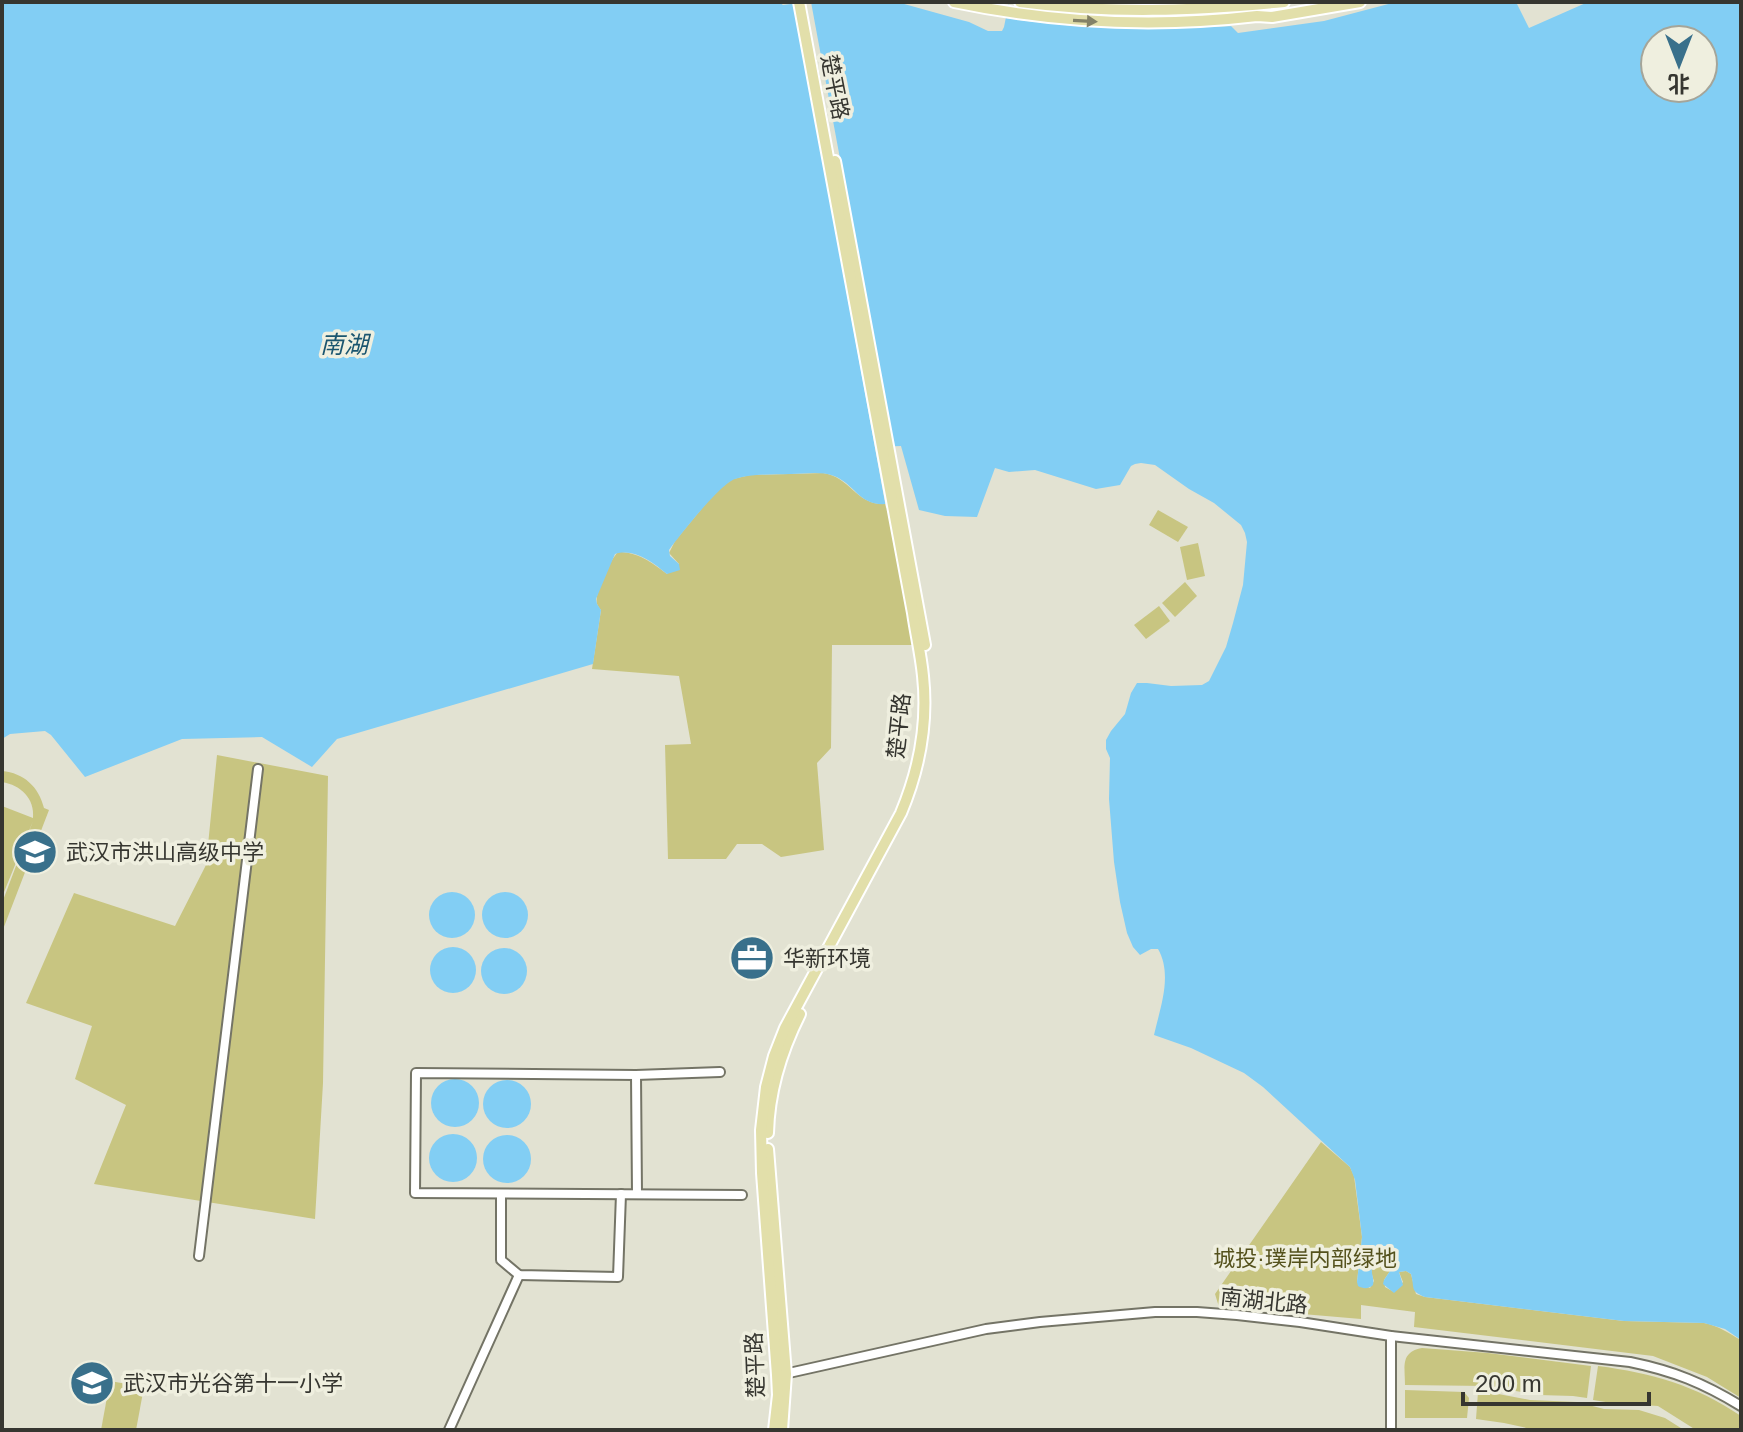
<svg xmlns="http://www.w3.org/2000/svg" width="1743" height="1432" font-family="Helvetica,'Noto Sans SC',sans-serif">
	<style>
		.green { fill: #c8c581 }
		.water { fill: #82cef4; fill-rule: evenodd }
		.pier { fill: #e2e2d2 }
		.lines { fill: none; stroke-linecap: round; stroke-linejoin: round }
		.minor-casing { stroke: #747466; stroke-width: 12 }
		.major-casing { stroke: #fff; stroke-width: 14 }
		.minor { stroke: #fff; stroke-width: 8 }
		.major { stroke: #e2dfaa; stroke-width: 10 }
		.oneway { fill: #838267 }
		.labels { text-anchor: middle; dominant-baseline: central; stroke-width: 7; stroke-linejoin: round; paint-order: stroke }
		.street-label { font-size: 22px; fill: #363630; stroke: #efefdf }
		.poi-label { font-size: 22px; fill: #363630; stroke: #efefdf; text-anchor: start }
		.park-label { font-size: 22px; fill: #54511c; stroke: #efefdf }
		.water-label { font-size: 24px; font-style: italic; fill: #1a556f; stroke: #efefdf }
	</style>
	<rect width="100%" height="100%" fill="#e2e2d2"/>
	<g class="green">
		<path d="M 823,473 C 851,477 856,506 886,504 L 916,645 L 832,645 L 831,748 L 817,763 L 824,850 L 781,857 L 762,844 L 737,844 L 726,859 L 668,859 L 665,745 L 691,744 L 679,676 L 592,669 L 601,610 C 599,608 598,606 597,604 C 594,593 610,560 618,552 C 638,552 651,562 667,574 L 679,564 L 669,553 L 675,541 L 717,490 L 733,479 L 750,475 Z"/>
		<polygon points="1158,510 1188,527 1178,542 1149,525"/>
		<polygon points="1198,543 1205,576 1187,580 1180,547"/>
		<polygon points="1185,582 1197,596 1175,617 1162,603"/>
		<polygon points="1159,606 1170,621 1146,639 1134,625"/>
		<polygon points="217,755 328,776 323,1083 315,1219 94,1184 126,1105 75,1079 92,1026 26,1003 74,893 175,926 206,865"/>
		<path d="M 2,771 C 24,773 39,787 44,808 L 49,810 L 2,932 L 2,903 L 33,821 L 2,897 L 2,806 L 33,818 C 35,799 21,785 2,782 Z"/>
		<path d="M 1321,1142 L 1350,1167 L 1354,1176 L 1362,1237 L 1357,1282 L 1370,1288 L 1374,1281 C 1372,1275 1369,1268 1375,1263 L 1383,1263 L 1392,1268 L 1384,1280 L 1385,1287 L 1394,1292 L 1403,1282 L 1399,1272 L 1406,1271 L 1411,1274 L 1416,1294 L 1425,1297 L 1624,1321 L 1704,1323 C 1719,1326 1728,1333 1741,1340 L 1741,1398 L 1707,1377 L 1653,1356 L 1414,1327 L 1415,1312 L 1361,1305 L 1361,1319 L 1219,1307 L 1215,1294 Z"/>
		<path d="M 1422,1348 L 1488,1353 L 1591,1366 L 1587,1398 L 1573,1396 L 1539,1395 L 1486,1386 L 1405,1385 C 1405,1367 1400,1352 1422,1348 Z"/>
		<path d="M 1598,1366 C 1652,1373 1695,1385 1741,1416 L 1741,1430 L 1696,1430 L 1658,1406 L 1612,1403 L 1593,1400 Z"/>
		<polygon points="110,1381 144,1387 136,1430 101,1430"/>
		<polygon points="1405,1390 1464,1392 1469,1398 1467,1418 1405,1418"/>
		<polygon points="1478,1392 1488,1392 1530,1400 1577,1402 1604,1409 1639,1410 1665,1418 1684,1430 1536,1430 1504,1423 1476,1419"/>
	</g>
	<g class="water">
		<path d="M 2,2 L 779,2 L 783,5 L 805,2 L 897,2 L 969,22 L 988,31 L 1002,31 L 1004,27 L 1009,2 L 1229,2 L 1231,26 L 1238,33 L 1324,21 L 1396,2 L 1516,2 L 1529,28 L 1588,2 L 1741,2 L 1741,1340 L 1725,1329 L 1704,1323 L 1624,1321 L 1425,1297 C 1409,1291 1415,1288 1411,1274 L 1406,1271 L 1399,1272 L 1403,1285 L 1394,1293 L 1383,1284 L 1384,1280 L 1392,1268 L 1383,1263 L 1375,1263 C 1368,1270 1375,1277 1373,1285 C 1369,1289 1363,1289 1358,1286 L 1357,1282 L 1362,1237 L 1355,1180 L 1350,1167 L 1263,1087 L 1244,1073 L 1191,1048 L 1154,1035 C 1160,1008 1173,975 1158,949 L 1151,949 L 1140,955 L 1133,947 L 1127,933 L 1120,902 L 1114,862 L 1109,799 L 1110,758 L 1106,749 L 1106,740 L 1111,731 L 1125,714 L 1131,693 L 1137,683 L 1147,683 L 1171,686 L 1202,685 L 1209,681 L 1226,647 L 1233,623 L 1243,585 L 1247,542 L 1245,533 L 1241,525 L 1214,503 L 1189,489 L 1155,465 L 1141,463 L 1135,464 L 1131,466 L 1120,485 L 1096,489 L 1035,470 L 1009,472 L 995,468 L 977,517 L 945,516 L 919,510 L 901,446 L 876,447 L 886,504 C 859,506 855,484 834,476 C 821,471 804,474 791,474 C 772,475 753,473 735,479 C 720,484 680,535 669,550 L 670,556 L 679,564 L 680,570 L 667,574 C 652,562 635,548 615,554 L 596,599 L 597,604 L 601,610 L 593,664 L 337,739 L 312,767 L 262,737 L 182,739 L 85,777 L 51,735 L 45,731 L 10,734 L 2,739 ZM 1655,40 L 1703,40 L 1703,88 L 1655,88 Z"/>
		<circle cx="505" cy="915" r="23"/>
		<circle cx="452" cy="915" r="23"/>
		<circle cx="453" cy="970" r="23"/>
		<circle cx="504" cy="971" r="23"/>
		<circle cx="455" cy="1103" r="24"/>
		<circle cx="507" cy="1104" r="24"/>
		<circle cx="453" cy="1158" r="24"/>
		<circle cx="507" cy="1159" r="24"/>
	</g>
	<g class="pier">
		<polygon points="811,2 894,450 881,450 889,506 886,508 794,4"/>
		<polygon points="1009,2 1088,2 1145,5 1233,2 1236,26 1146,29 1075,26 1027,21 1006,18"/>
	</g>
	<g class="lines">
		<g class="minor-casing">
			<g id="minor">
				<polyline points="720,1072 636,1075 416,1073 415,1193 742,1195"/>
				<polyline points="636,1075 637,1194"/>
				<polyline points="501,1194 501,1260 519,1275 618,1277 621,1194"/>
				<polyline points="199,1256 258,769"/>
				<path d="M 780,1375 L 986,1329 L 1040,1322 L 1155,1312 L 1197,1312 L 1237,1315 L 1300,1322 L 1391,1336 L 1630,1362 C 1674,1371 1703,1383 1741,1406"/>
				<polyline points="449,1430 519,1275"/>
				<polyline points="1391,1430 1391,1336"/>
			</g>
		</g>
		<g class="major-casing">
			<g id="major">
				<path d="M 954,2 C 1054,23 1155,28 1257,16 L 1272,17 L 1360,2"/>
				<path d="M 1020,2 C 1110,14 1194,11 1284,2"/>
				<polyline points="835,161 925,645"/>
				<path d="M 768,1133 C 769,1091 781,1052 800,1014"/>
				<polyline points="768,1149 786,1374 782,1430"/>
				<path d="M 774,1430 L 778,1395 L 777,1375 L 762,1173 L 761,1130 L 766,1087 L 774,1056 L 785,1028 L 901,813 C 919,770 928,722 923,676 C 921,655 916,634 913,613 L 799,2"/>
			</g>
		</g>
		<use href="#minor" class="minor"/>
		<use href="#major" class="major"/>
	</g>
	<defs><path id="oneway-solid" d="M-6-.8H1V-3.2L6.5 0L1 3.2V.8H-6Z" transform="scale(2)"/></defs>
	<use class="oneway" href="#oneway-solid" transform="translate(1085 21) rotate(3)"/>
	<defs>
		<g id="school-disc" transform="scale(2.3)"><circle r="9.5" fill="#39708b" stroke="#efefdf"/><path d="M0-5L7-2L0 1L-7-2ZM-4 1L0 2.5L4 1V4Q0 6-4 4Z" fill="#fff"/></g>
		<g id="office-disc" transform="scale(2.3)"><circle r="9.5" fill="#39708b" stroke="#efefdf"/><path d="M-6-3h4V-5.5h4V-3h4V5H-6ZM-1-4.5V-3h2v-1.5ZM-6 0V1H6V0Z" fill="#fff"/></g>
	</defs>
	<g fill-rule="evenodd">
		<use href="#school-disc" x="35" y="852"/>
		<use href="#office-disc" x="752" y="958"/>
		<use href="#school-disc" x="92" y="1383"/>
	</g>
	<g class="labels">
		<g class="street-label">
			<text transform="translate(835 87) rotate(79)">楚平路</text>
			<text transform="translate(899 726) rotate(-84)">楚平路</text>
			<text transform="translate(1264 1301) rotate(6)">南湖北路</text>
			<text transform="translate(755 1365) rotate(-92)">楚平路</text>
		</g>
		<g class="poi-label">
			<text x="66" y="852">武汉市洪山高级中学</text>
			<text x="783" y="958">华新环境</text>
			<text x="123" y="1383">武汉市光谷第十一小学</text>
		</g>
		<g class="park-label">
			<text x="1305" y="1258">城投·璞岸内部绿地</text>
		</g>
		<g class="water-label">
			<text x="344" y="344">南湖</text>
		</g>
	</g>
	<rect width="1743" height="1432" fill="none" stroke="#363630" stroke-width="8"/>
	<g transform="translate(1679 64) rotate(180)"><circle r="38" fill="#efefdf" stroke="#a5a599" stroke-width="2"/>
	<path d="M0-6L14 30L0 20L-14 30Z" fill="#39708b"/>
	<text y="-12" font-size="22" font-weight="bold" text-anchor="middle" fill="#363630">北</text>
	</g>
	<path d="M1463 1392v12h186v-12" fill="none" stroke="#363630" stroke-width="4"/>
	<text x="1475" y="1392" font-size="24" fill="#363630" stroke="#efefdf" stroke-width="6" paint-order="stroke">200 m</text>
</svg>
